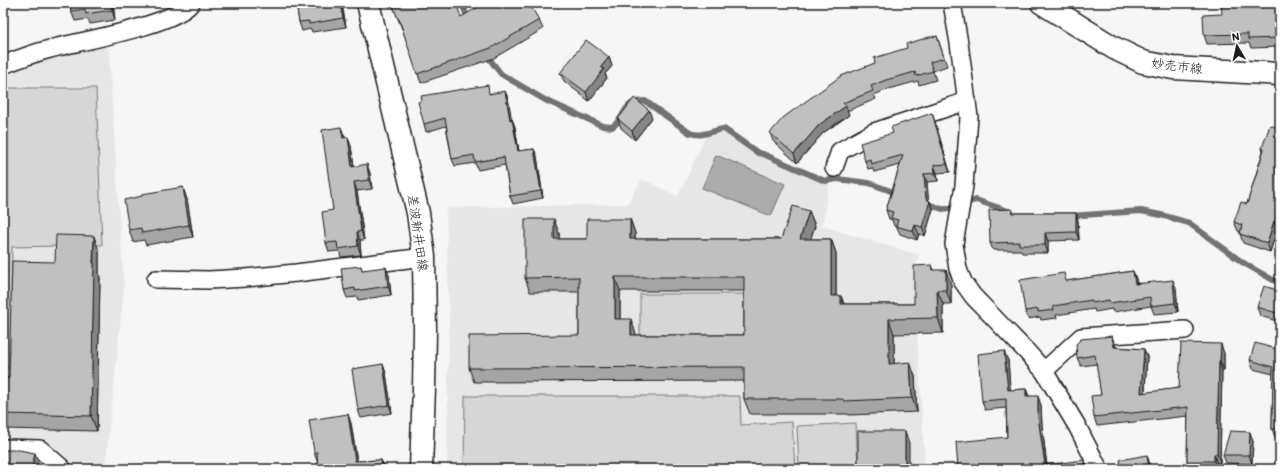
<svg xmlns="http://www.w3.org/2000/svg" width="1283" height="472" font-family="Itim,'Klee One',sans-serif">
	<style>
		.built { fill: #e6e6e6 }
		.green { fill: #d6d6d6; stroke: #797979 }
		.water { fill: #acacac; stroke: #727272 }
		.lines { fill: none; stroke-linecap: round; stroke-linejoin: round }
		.stream { stroke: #727272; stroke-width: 6 }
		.minor-casing { stroke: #1c1c1c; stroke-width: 20 }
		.secondary-casing { stroke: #1c1c1c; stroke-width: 25 }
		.minor { stroke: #fff; stroke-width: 17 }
		.secondary { stroke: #fff; stroke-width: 22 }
		.wall { fill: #a5a5a5; stroke: #1c1c1c; fill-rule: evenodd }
		.shaded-wall { fill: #868686; stroke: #1c1c1c }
		.building { fill: #c0c0c0; stroke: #1c1c1c; fill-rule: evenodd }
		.labels { text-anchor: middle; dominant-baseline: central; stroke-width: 3; stroke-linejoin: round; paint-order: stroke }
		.street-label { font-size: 13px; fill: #1c1c1c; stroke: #fff }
	</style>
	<rect width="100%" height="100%" fill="#f6f6f6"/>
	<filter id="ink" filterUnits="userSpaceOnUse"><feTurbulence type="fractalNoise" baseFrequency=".025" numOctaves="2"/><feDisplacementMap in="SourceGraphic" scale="8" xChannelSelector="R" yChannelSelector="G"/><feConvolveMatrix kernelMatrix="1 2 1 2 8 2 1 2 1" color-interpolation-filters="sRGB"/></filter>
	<g filter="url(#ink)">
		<g class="built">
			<polygon points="108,43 124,289 105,469 81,469 3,443 3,78 40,60"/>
			<polygon points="723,132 755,154 829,185 822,226 919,255 914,275 925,469 447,469 449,320 446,208 627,204 642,179 678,196 705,138"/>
		</g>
		<g class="green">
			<polygon points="3,88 96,88 102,245 12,247 10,368 3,367"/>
			<rect x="640" y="294" width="105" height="54"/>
			<polygon points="465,396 740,396 741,425 792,422 795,469 464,469"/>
			<polygon points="856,423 858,469 799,469 797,426"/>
		</g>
		<polygon class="water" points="716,155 785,184 771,216 702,188"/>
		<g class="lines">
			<g class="stream">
				<polyline points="462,3 469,22"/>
				<path d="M 485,53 L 501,74 L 545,100 L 603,126 L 612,127 C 628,116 621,101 645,101 L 690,133 C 704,138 711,130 724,129 L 758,153 L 763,154 L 825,181 L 837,179 L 869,183 L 899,194"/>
				<polyline points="925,203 942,209 950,208 976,200 1011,212"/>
				<polyline points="1069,216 1141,211 1161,215 1189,223 1242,262 1273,280 1280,282"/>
			</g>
			<g class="minor-casing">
				<g id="minor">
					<polyline points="952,3 959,43 969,117 964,186 954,244 958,269 963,282 973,296 1028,353 1044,371 1077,426 1099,469"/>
					<path d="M 3,65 C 18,59 34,53 50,49 C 80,41 175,25 191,3"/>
					<polyline points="834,168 840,151 874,132 967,101"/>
					<polyline points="156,279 209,280 245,278 296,273 424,257"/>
					<polyline points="1044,371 1081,337 1185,330"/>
					<polyline points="3,448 40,449 63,469"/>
				</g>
			</g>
			<g class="secondary-casing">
				<g id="secondary">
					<polyline points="368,3 418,213 424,257 425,331 424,388 421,469"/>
					<polyline points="1042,3 1114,48 1143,62 1173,68 1280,74"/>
				</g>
			</g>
			<use href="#minor" class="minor"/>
			<use href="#secondary" class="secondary"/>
		</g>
		<g class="wall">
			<polygon points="70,3 113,3 115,20 90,24 88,19 75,21 71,11"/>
			<polygon points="296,3 342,3 346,27 312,32 311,29 302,31 299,22"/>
			<polygon points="392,3 461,17 539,20 543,29 494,58 421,83 402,28 402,29"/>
			<polygon points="1280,3 1280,47 1251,48 1249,43 1207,44 1204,35 1222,14"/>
			<polygon points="3,15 5,21 3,22"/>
			<polygon points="937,36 947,66 933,71 936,80 919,85 918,81 889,89 874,95 876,99 847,111 849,115 823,133 797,163 773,141 770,133 875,63 907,48"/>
			<polygon points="609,57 612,66 605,74 607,78 589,101 564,81 560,73"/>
			<polygon points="491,93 508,98 511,119 512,119 515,127 519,151 534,149 537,156 543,198 513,204 510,196 505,165 478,170 475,163 455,166 452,159 446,126 426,132 424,124"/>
			<polygon points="652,118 635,140 621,128 618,119"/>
			<polygon points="1280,121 1280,231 1277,230 1270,252 1243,243 1240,234 1240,232 1238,231 1234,222 1247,204 1263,151 1262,148 1278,128"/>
			<polygon points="935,122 950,172 937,173 938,181 927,182 928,200 930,201 933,209 925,236 919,234 917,240 900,234 897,227 894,226 892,220 889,219 886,210 900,165 874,172 872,168 868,169 865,161"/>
			<polygon points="344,135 345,137 351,146 354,166 370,173 372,189 357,191 364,240 360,240 361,255 341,257 339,251 329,252 326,243 333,210"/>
			<polygon points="187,199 193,237 146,245 144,240 133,242 129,230"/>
			<path d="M 809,211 L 815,226 L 810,239 L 831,239 L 836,253 L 836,296 L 841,296 L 844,304 L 914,304 L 932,265 L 934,270 L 951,284 L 951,304 L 943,304 L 943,333 L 894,334 L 894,364 L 915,376 L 917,412 L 850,415 L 847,414 L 750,414 L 744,399 L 744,381 L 474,382 L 469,368 L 579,335 L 579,292 L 530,292 L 525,278 L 559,233 L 559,239 L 587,239 L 630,219 L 635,233 L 635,239 L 781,239 ZM 620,291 L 744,291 L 744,335 L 636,335 L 636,334 L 620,319 Z"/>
			<polygon points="1014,213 1076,213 1078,221 1079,240 1048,241 1048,253 1022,253 1021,250 993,250 990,243"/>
			<polygon points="99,251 99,274 100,278 97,431 3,429 3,378 9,378 55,262"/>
			<polygon points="361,266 362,270 389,275 391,295 358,300 357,297 347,298 344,290"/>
			<polygon points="1133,271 1136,279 1137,283 1176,288 1178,312 1154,314 1151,306 1113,312 1112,309 1095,312 1094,309 1056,315 1057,318 1041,320 1040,317 1028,319 1025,311 1067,281"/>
			<polygon points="1280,291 1280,322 1260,316 1257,307"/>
			<polygon points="1115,345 1116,347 1144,349 1147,357 1145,393 1179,388 1224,353 1224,370 1222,370 1220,463 1217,463 1217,469 1190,469 1187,461 1188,416 1097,426 1094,417 1101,395 1097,364 1081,366 1077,358"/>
			<polygon points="1280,350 1280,438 1275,437 1272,429 1273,374 1253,369 1250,360"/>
			<polygon points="1008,360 1010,390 1026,389 1029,396 1041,405 1042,426 1047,465 1087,469 958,469 1007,437 1006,408 985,410 982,401"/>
			<polygon points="386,373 392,413 361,418 358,410"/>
			<polygon points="351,423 357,461 381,460 385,468 317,461 314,452"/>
			<polygon points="1253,441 1252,464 1226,463 1223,455"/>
		</g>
		<g class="shaded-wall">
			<polygon points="111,3 113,3 115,20 112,10"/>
			<polygon points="340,3 342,3 342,5 346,27 343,18"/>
			<polygon points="609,57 612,66 605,74 607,78 589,101 586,92 601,67"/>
			<polygon points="505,91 508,98 513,127 510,120"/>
			<polygon points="846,106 849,115 823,133 797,163 794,154 819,125"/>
			<polygon points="649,110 652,118 635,140 632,131"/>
			<polygon points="932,113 935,122 950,172 947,164"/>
			<polygon points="512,119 515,127 520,159 518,151"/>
			<polygon points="341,127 344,135 346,146 343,138"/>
			<polygon points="348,137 351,146 355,175 352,167"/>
			<polygon points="534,149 537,156 543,198 541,191"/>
			<polygon points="367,164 370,173 372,189 369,180"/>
			<polygon points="934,165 937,173 938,181 935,173"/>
			<polygon points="924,174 927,182 929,205 930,201 933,209 925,236 922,227 926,199"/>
			<polygon points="354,182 357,191 364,240 361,231"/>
			<polygon points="183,187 187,199 193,237 189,225"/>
			<polygon points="809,211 815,226 806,253 800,239"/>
			<polygon points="1076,213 1078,221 1079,240 1076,232"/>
			<polygon points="554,219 559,233 560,254 554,239"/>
			<polygon points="630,219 635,233 635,254 630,239"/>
			<polygon points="1274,221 1277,230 1270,252 1267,243"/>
			<polygon points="915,225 919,234 917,240 913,231"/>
			<polygon points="357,232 360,240 361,255 358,246"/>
			<polygon points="1045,233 1048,241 1048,253 1045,245"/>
			<polygon points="94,236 99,251 99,274 100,278 97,431 91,416"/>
			<polygon points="831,239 836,253 836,310 831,296"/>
			<polygon points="386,267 389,275 391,295 388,286"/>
			<polygon points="946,270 951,284 951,304 946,290"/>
			<polygon points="1133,271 1136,279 1138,292 1135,284"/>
			<polygon points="615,277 620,291 620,334 615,319"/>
			<polygon points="1173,280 1176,288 1178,312 1175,303"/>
			<polygon points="937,290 943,304 943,333 938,318"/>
			<polygon points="841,296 846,310 841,304"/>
			<polygon points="631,319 636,334 636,350 631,335"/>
			<polygon points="889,319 894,334 894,378 889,364"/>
			<polygon points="1112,336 1115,345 1117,356 1114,347"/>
			<polygon points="1221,344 1224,353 1224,370 1220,361"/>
			<polygon points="1144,349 1147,357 1144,402 1141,393"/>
			<polygon points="1004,351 1008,360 1011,398 1008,390"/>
			<polygon points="1219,361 1222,370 1220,463 1217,454"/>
			<polygon points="910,362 915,376 917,412 912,398"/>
			<polygon points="383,364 386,373 392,413 389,405"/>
			<polygon points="1026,389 1029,398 1026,396"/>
			<polygon points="1038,396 1041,405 1042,426 1047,469 1045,465 1038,417"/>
			<polygon points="348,414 351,423 358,469 355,461"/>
			<polygon points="905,431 909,443 909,469 905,469"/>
			<polygon points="1250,432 1253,441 1252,464 1249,455"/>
			<polygon points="35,453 38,461 37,469 32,469"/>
			<polygon points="1214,454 1217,463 1217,469 1214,461"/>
			<polygon points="1147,455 1150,464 1151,469 1149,469"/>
			<polygon points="381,460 385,468 385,469 382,469"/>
			<polygon points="1084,460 1087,468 1087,469 1085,469"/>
		</g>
		<g class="building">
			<polygon points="70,3 111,3 112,10 86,14 85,9 71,11"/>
			<polygon points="296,3 340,3 343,18 309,24 309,21 299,22"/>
			<polygon points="392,3 456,3 461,17 485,3 529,3 539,20 491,48 417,74 399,19 398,19"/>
			<polygon points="1221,3 1280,3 1280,38 1248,39 1248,34 1204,35 1203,15 1222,14"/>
			<polygon points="933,36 934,37 937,36 944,58 930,62 933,71 916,76 915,72 886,80 871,86 873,91 843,103 846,106 819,125 794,154 770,133 784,117 841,76 875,63 874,58 907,48 906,44"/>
			<polygon points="586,40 609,57 601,67 604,69 586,92 560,73"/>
			<polygon points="488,85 489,94 505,91 510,120 512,119 518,151 534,149 541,191 510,196 504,157 475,162 474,155 452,159 445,118 424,124 418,102 422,100 421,96"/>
			<polygon points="634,98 649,110 632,131 618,119"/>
			<polygon points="932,113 947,164 934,165 935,173 924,174 926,199 930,201 922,227 915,225 913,231 896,226 898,220 891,218 893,212 886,210 903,155 871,164 870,159 865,161 860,143 893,133 891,127"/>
			<polygon points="1280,121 1280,223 1274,221 1267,243 1240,234 1242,225 1234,222 1241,202 1247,204 1264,149 1262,148 1270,125 1278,128"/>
			<polygon points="341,127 343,138 348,137 352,167 367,164 369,180 354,182 361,231 357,232 358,246 338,249 337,242 326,243 322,212 333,210 322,130"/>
			<polygon points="183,187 189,225 142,233 141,228 129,230 124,200 142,196 142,194"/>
			<path d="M 793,206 L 809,211 L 800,239 L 831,239 L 831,296 L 841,296 L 841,304 L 914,304 L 914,266 L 932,265 L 933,270 L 946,270 L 946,290 L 937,290 L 938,318 L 889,319 L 889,364 L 910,362 L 912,398 L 845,401 L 842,399 L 744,399 L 744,367 L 469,368 L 469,336 L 579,335 L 579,277 L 525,278 L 525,219 L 554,219 L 554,239 L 587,239 L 587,219 L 630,219 L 630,239 L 781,239 ZM 615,277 L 744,277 L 744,335 L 631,335 L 631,319 L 615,319 Z"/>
			<polygon points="1012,209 1012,213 1076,213 1076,232 1045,233 1045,245 1019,245 1019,242 990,243 989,210"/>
			<polygon points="56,235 94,236 93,263 94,263 91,416 3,414 3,378 9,378 12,261 55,262"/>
			<polygon points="361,266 362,270 386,267 388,286 355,291 355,288 344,290 341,268"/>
			<polygon points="1133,271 1135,284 1173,280 1175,303 1151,306 1150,297 1110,303 1109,300 1092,303 1092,300 1053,306 1054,310 1038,312 1038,309 1025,311 1020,280 1064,273 1066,281"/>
			<polygon points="1264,286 1280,291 1280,314 1257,307"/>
			<polygon points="1112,336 1114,347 1144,349 1141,393 1179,388 1181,343 1221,344 1220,361 1219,361 1217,454 1214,454 1214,461 1187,461 1188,407 1094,417 1091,396 1101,395 1095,355 1077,358 1076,344 1081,339"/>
			<polygon points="1255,343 1280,350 1280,429 1272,429 1273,367 1250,360"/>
			<polygon points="1004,351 1008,390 1026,389 1026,396 1038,396 1038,417 1045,465 1084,460 1085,469 958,469 956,442 1007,437 1006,399 982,401 978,354"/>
			<polygon points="383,364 389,405 358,410 352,369"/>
			<polygon points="348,414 355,461 381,460 382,469 318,469 317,452 314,452 309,420"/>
			<rect x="858" y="431" width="47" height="38"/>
			<polygon points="1230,431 1250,432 1249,455 1223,455"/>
			<polygon points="3,450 19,450 35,453 32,469 3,469"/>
			<polygon points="1147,455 1149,469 1122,469 1120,460"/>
		</g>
	</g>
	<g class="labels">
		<g class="street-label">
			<text transform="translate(1177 66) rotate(7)">妙売市線</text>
			<text transform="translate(418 233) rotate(82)">差波新井田線</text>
		</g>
	</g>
	<rect width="1283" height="472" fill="none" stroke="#fff" stroke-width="16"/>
	<rect x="8" y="8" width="1267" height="456" fill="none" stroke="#1c1c1c" stroke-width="1.5" filter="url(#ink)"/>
	<g transform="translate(1237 46) rotate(351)" stroke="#ffffff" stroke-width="3" paint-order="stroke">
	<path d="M0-3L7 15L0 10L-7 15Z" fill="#1c1c1c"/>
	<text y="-6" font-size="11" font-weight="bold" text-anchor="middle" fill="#1c1c1c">N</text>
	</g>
</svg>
